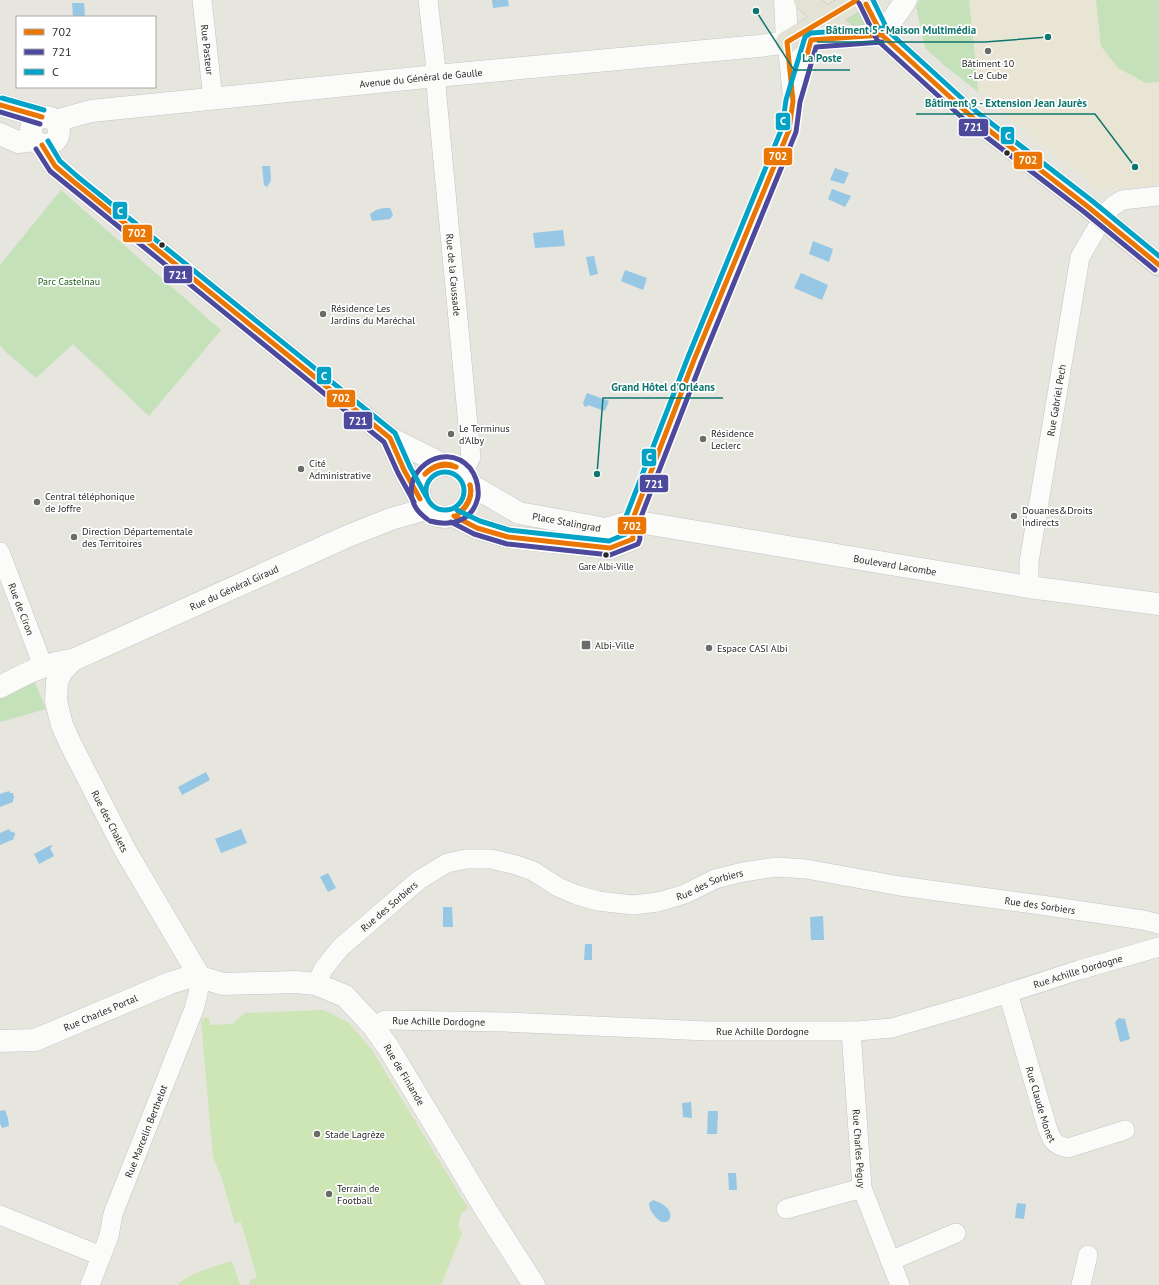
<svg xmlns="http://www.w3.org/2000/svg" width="1159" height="1285" font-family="'PT Sans',sans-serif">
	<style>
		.education { fill: #e9e5d4 }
		.green { fill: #c4e1b9 }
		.pitch { fill: #cee5b6 }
		.water { fill: #96c7e4 }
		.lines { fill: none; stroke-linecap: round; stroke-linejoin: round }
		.street-casing { stroke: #c4c4c4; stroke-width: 20 }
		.secondary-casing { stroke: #c4c4c4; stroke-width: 23 }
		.primary-casing { stroke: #c3c3c0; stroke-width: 23 }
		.street { stroke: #fbfbfa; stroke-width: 19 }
		.secondary { stroke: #fbfbfa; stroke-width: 22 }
		.primary { stroke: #e4e2d4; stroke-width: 22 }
		.bus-1-casing { stroke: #fff; stroke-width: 8 }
		.bus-2-casing { stroke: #fff; stroke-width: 8 }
		.bus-3-casing { stroke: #fff; stroke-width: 8 }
		.bus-1 { stroke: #ea7704; stroke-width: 5 }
		.bus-2 { stroke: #4d499d; stroke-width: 5 }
		.bus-3 { stroke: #02a3c6; stroke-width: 5 }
		.poi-dot { fill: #6b6b68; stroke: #fff; stroke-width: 1.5 }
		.bus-dot { fill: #292929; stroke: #fff; stroke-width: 1.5 }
		.labels { text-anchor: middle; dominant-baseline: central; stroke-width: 3.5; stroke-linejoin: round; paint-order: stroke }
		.bus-label { font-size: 9px; fill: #292929; stroke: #fff }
		.street-label { font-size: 10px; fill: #292929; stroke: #fff }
		.poi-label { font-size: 10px; fill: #292929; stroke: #fff; text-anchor: start }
		.park-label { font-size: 10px; fill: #23611e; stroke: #fff }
		.leader { fill: none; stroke: #0f766e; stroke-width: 1.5 }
		.callout-dot { fill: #0f766e; stroke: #fff; stroke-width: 1.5 }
		.callout-label { font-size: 11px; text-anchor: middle; font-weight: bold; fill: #0f766e; stroke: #fff; stroke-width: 3.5; stroke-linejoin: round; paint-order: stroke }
		.line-badge { stroke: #fff; stroke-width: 1.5 }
		.badge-label { font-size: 11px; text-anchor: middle; font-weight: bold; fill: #fff }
	</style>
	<rect width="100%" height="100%" fill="#e6e5de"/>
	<polygon class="education" points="969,0 1159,0 1159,184 1100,191 978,92 976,66"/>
	<g class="green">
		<polygon points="920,0 969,0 976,66 978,92 945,66 925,48 916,6"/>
		<polygon points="1096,0 1159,0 1159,82 1146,83 1118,68 1101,46"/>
		<polygon points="857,7 863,10 864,28 858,30 840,20"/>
		<polygon points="61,190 221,330 149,416 73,344 36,378 6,352 0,345 0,265"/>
		<polygon points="33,678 46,709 0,722 0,695"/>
	</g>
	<g class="pitch">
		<polygon points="324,1010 349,1023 372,1050 468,1208 461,1214 458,1225 462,1233 441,1285 249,1285 250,1280 257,1278 241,1222 235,1224 222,1179 213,1157 201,1021 206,1017 209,1018 210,1025 232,1024 245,1013"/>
		<path d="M 232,1261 L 240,1285 L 177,1285 C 190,1273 215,1266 232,1261 Z"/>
	</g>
	<g class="water">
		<polygon points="492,0 508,0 509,6 493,8"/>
		<polygon points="72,3 84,3 85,17 73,17"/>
		<polygon points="262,166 270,166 271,181 267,187 264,185"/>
		<polygon points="835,168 849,173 844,184 830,180"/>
		<polygon points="832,189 851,196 845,207 828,199"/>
		<polygon points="384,208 390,208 393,215 390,219 372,221 370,214 376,210"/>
		<polygon points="563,230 565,246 535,248 533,233"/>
		<polygon points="813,241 833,249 829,262 809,254"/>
		<polygon points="594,256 598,274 590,276 586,257"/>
		<polygon points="625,270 647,278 643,290 621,281"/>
		<polygon points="801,273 828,285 822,300 794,288"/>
		<polygon points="587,393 609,401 605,411 588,405 587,407 584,406 583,403"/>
		<polygon points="206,772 210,780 182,795 178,787"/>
		<polygon points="9,791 10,793 13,793 14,798 13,800 13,802 0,807 0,794"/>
		<polygon points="9,829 10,831 15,833 15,836 13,837 14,839 0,845 0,833"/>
		<polygon points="241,829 247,843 221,853 215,839"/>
		<polygon points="51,845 52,847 50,848 54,856 39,864 34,854"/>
		<polygon points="328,873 336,888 328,892 320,877"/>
		<polygon points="443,907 452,907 453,927 443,927"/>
		<polygon points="823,916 824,940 811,940 810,917"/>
		<polygon points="585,944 592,944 592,960 584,960"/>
		<polygon points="1119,1018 1125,1019 1130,1039 1120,1042 1115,1022"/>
		<polygon points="691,1102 692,1118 683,1117 682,1103"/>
		<polygon points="5,1110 8,1118 9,1126 2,1128 0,1123 0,1111"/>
		<polygon points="708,1111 718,1111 717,1134 707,1134"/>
		<polygon points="728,1173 736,1173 737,1190 729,1190"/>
		<path d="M 653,1200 C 684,1210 667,1234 654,1215 C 651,1211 649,1208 649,1203 Z"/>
		<polygon points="1017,1203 1026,1204 1024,1219 1015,1218"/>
	</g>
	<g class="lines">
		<g class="street-casing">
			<g id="street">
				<path id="s1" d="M 202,0 L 213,99"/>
				<path id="s2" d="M 428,0 L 435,60 L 437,97 L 471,457 L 463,472"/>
				<polyline points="787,42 792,92"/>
				<polyline points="632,521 694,360 789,130 793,101 811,40"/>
				<path id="s3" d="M 0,552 L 43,666"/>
				<path id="s4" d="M 1029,587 L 1029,562 L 1080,257 L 1105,214 L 1113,206 L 1122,200 L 1159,196"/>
				<path id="s5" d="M 316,984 L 324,968 L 341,947 L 419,880 L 447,863 L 466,859 L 491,859 L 516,865 L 533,871 L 558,887 L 577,895 L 598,901 L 633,905 L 658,902 L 685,894 L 715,879 L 743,872 L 777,867 L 806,869 L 900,886 L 1041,905 L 1143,920 L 1159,924"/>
				<path id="s6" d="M 1008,993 L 1047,1127 C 1052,1140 1053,1145 1068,1148 L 1125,1130"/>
				<path id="s7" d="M 373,1026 L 386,1020 L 390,1020 L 505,1022 L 708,1031 L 857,1031 L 892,1028 L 977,1003 L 1079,970 L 1159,947"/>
				<path id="s8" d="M 851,1031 L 862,1188 L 900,1285"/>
				<polyline points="786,1209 862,1188"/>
				<polyline points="0,1215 101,1256"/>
				<polyline points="890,1261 956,1233"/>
				<path id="s9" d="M 90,1285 L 109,1236 L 113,1214 L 194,1009 L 198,994 L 200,977"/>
				<polyline points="1081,1285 1088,1255"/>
			</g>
		</g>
		<g class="secondary-casing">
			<g id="secondary">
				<polyline points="785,0 787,42"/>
				<polyline points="882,35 906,0"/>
				<polyline points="0,105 42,117"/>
				<circle cx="45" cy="131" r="14"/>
				<path id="s10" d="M 55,121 L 91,111 L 436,76 L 759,46 L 787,42 L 849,37"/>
				<polyline points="0,134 18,142 34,140"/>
				<polyline points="42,145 55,166 74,182 390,438 442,464"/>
				<polyline points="390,438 404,470 420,499"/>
				<circle cx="445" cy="491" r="26"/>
				<path id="s11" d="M 471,485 L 519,513 L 606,529 L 632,521 L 1029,587 L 1159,604"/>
				<polyline points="454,516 477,528 508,537 610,548 633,539 632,521"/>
				<path id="s12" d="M 73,660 L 62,671 L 57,682 L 56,701 L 62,725 L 71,745 L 125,850 L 200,977"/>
				<path id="s13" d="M 0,687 C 25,674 45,663 73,660 L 348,536 L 391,519 L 426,509"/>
				<path id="s14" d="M 0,1041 L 35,1040 L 170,983 L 189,977 L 200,977 L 223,984 L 295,982 L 316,984 L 345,996 L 373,1026 L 388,1047 L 486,1210 L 534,1285"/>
			</g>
		</g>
		<g class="primary-casing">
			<g id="primary">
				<polyline points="805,0 849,37 882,35"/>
				<polyline points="865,0 882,35 973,118 1087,206 1159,265"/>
				<polyline points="787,42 857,0"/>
			</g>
		</g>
		<use href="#street" class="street"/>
		<use href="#secondary" class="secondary"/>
		<use href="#primary" class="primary"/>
		<g class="bus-1-casing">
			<g id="bus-1">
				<polyline points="866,4 882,35 973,118 1087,206 1159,265"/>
				<polyline points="807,55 811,40 882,35"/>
				<polyline points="0,105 42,117"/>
				<polyline points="42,145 55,166 74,182 390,438 404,470 420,499"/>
				<path d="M 425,474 C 433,465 445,461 456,467"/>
				<path d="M 425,474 C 434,466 444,463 456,467"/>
				<path d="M 458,514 C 466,507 473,497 470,485"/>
				<path d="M 458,514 C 467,508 473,497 470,485"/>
				<polyline points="454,516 477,528 508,537 610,548 633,539 632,521 694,360 789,130 793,101 787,42 857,0"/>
			</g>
		</g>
		<g class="bus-2-casing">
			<g id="bus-2">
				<polyline points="859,3 877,40 968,123 1083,211 1155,270"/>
				<polyline points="0,112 40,124"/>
				<polyline points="36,149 50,171 384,442 398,473 414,502"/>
				<path d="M 427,519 C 423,516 419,513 416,508 C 396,474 443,438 470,468 C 476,476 479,487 478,497 C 473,521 451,527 430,521"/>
				<polyline points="451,522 474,534 507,544 610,555 638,544 640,539 639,522 701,363 796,132 800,102 816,47 882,42"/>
			</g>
		</g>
		<g class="bus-3-casing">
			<g id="bus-3">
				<polyline points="873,0 888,31 978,113 1091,200 1159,256"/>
				<polyline points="2,98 44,110"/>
				<polyline points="48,141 60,161 78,177 395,433 410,467 426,496"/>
				<circle cx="445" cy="491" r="19"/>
				<polyline points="457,510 480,521 509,530 609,541 626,534 625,519 688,357 782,128 786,100 805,37 811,33 882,28"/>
			</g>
		</g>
		<use href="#bus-1" class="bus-1"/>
		<use href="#bus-2" class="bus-2"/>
		<use href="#bus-3" class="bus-3"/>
	</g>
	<g class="poi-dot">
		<circle cx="988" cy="51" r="4"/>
		<circle cx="323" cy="314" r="4"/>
		<circle cx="451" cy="434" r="4"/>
		<circle cx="703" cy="439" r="4"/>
		<circle cx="301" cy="469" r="4"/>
		<circle cx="37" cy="502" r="4"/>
		<circle cx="1014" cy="516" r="4"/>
		<circle cx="74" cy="537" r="4"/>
		<rect x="581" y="640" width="10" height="10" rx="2"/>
		<circle cx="709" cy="648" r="4"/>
		<circle cx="317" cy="1134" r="4"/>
		<circle cx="329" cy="1194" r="4"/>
	</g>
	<g class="bus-dot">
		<circle cx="1007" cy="153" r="3.5"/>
		<circle cx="162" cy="245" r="3.5"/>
		<circle cx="606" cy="555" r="3.5"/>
	</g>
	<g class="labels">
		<g class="bus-label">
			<text x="606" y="566">Gare Albi-Ville</text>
		</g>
		<g class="street-label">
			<text stroke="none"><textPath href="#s1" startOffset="50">Rue Pasteur</textPath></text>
			<text stroke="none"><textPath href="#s10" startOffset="369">Avenue du Général de Gaulle</textPath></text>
			<text stroke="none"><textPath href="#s2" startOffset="276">Rue de la Caussade</textPath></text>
			<text stroke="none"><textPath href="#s4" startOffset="189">Rue Gabriel Pech</textPath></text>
			<text stroke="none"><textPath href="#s11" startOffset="104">Place Stalingrad</textPath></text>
			<text stroke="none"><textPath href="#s11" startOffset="438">Boulevard Lacombe</textPath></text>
			<text stroke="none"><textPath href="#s13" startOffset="255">Rue du Général Giraud</textPath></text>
			<text stroke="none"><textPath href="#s3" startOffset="61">Rue de Ciron</textPath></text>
			<text stroke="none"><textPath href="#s12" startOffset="179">Rue des Chalets</textPath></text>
			<text stroke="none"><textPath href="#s5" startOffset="456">Rue des Sorbiers</textPath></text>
			<text stroke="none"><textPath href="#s5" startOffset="792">Rue des Sorbiers</textPath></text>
			<text stroke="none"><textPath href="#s5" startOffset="108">Rue des Sorbiers</textPath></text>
			<text stroke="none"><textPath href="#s7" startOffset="715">Rue Achille Dordogne</textPath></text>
			<text stroke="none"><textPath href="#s14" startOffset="106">Rue Charles Portal</textPath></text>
			<text stroke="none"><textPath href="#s7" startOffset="67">Rue Achille Dordogne</textPath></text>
			<text stroke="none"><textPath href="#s7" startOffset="391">Rue Achille Dordogne</textPath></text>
			<text stroke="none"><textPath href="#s14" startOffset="460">Rue de Finlande</textPath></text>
			<text stroke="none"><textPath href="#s6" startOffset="116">Rue Claude Monet</textPath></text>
			<text stroke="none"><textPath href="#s9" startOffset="164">Rue Marcelin Berthelot</textPath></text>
			<text stroke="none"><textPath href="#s8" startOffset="118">Rue Charles Péguy</textPath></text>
		</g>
		<g class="poi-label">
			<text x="988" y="63" text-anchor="middle">Bâtiment 10<tspan x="988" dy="12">- Le Cube</tspan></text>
			<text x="331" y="308">Résidence Les<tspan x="331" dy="12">Jardins du Maréchal</tspan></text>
			<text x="459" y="428">Le Terminus<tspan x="459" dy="12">d'Alby</tspan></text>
			<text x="711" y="433">Résidence<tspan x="711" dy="12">Leclerc</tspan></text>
			<text x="309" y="463">Cité<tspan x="309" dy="12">Administrative</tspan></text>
			<text x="45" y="496">Central téléphonique<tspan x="45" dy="12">de Joffre</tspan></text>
			<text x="1022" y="510">Douanes&amp;Droits<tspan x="1022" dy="12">Indirects</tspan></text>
			<text x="82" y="531">Direction Départementale<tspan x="82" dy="12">des Territoires</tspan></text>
			<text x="595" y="645">Albi-Ville</text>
			<text x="717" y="648">Espace CASI Albi</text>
			<text x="325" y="1134">Stade Lagrèze</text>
			<text x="337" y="1188">Terrain de<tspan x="337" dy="12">Football</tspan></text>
		</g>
		<g class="park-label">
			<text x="69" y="281">Parc Castelnau</text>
		</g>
	</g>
	<path class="leader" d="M1048 37L985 42H817M756 11L794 70H850M1135 167L1095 114H916M597 474L603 398H723"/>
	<g class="callout-dot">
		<circle cx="1048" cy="37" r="4"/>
		<circle cx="756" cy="11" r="4"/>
		<circle cx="1135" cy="167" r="4"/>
		<circle cx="597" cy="474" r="4"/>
	</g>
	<g class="callout-label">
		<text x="901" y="34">Bâtiment 5 - Maison Multimédia</text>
		<text x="822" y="62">La Poste</text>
		<text x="1006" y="107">Bâtiment 9 - Extension Jean Jaurès</text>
		<text x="663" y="391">Grand Hôtel d'Orléans</text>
	</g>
	<g class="line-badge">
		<rect x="775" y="112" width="16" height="19" rx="4" fill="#02a3c6"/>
		<rect x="958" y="118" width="31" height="19" rx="4" fill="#4d499d"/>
		<rect x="1000" y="126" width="15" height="19" rx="4" fill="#02a3c6"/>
		<rect x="763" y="147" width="30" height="19" rx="4" fill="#ea7704"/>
		<rect x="1013" y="151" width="30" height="19" rx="4" fill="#ea7704"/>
		<rect x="112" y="201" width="16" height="19" rx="4" fill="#02a3c6"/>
		<rect x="122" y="224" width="31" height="19" rx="4" fill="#ea7704"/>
		<rect x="163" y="265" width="30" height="19" rx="4" fill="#4d499d"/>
		<rect x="316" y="366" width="16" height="19" rx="4" fill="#02a3c6"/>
		<rect x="326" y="389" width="30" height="19" rx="4" fill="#ea7704"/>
		<rect x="343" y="411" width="30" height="19" rx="4" fill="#4d499d"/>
		<rect x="641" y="448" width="16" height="19" rx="4" fill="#02a3c6"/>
		<rect x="639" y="474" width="30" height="19" rx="4" fill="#4d499d"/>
		<rect x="617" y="516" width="30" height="19" rx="4" fill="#ea7704"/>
	</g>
	<g class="badge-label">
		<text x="783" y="125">C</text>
		<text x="973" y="131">721</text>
		<text x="1008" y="140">C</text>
		<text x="778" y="160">702</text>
		<text x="1028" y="164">702</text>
		<text x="120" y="215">C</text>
		<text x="137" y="237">702</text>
		<text x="178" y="279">721</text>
		<text x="324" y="380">C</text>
		<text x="341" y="402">702</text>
		<text x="358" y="425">721</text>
		<text x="649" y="461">C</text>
		<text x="654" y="488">721</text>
		<text x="632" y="530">702</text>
	</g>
	<rect x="16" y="16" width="140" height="72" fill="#ffffff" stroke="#a9a9a9"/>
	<rect x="24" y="29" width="20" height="6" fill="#ea7704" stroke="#a9a9a9"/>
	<text x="52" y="36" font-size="12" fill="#292929">702</text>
	<rect x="24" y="49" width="20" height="6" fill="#4d499d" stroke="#a9a9a9"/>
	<text x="52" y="56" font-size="12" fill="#292929">721</text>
	<rect x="24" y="69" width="20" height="6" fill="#02a3c6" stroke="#a9a9a9"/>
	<text x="52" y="76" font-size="12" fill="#292929">C</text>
</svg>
